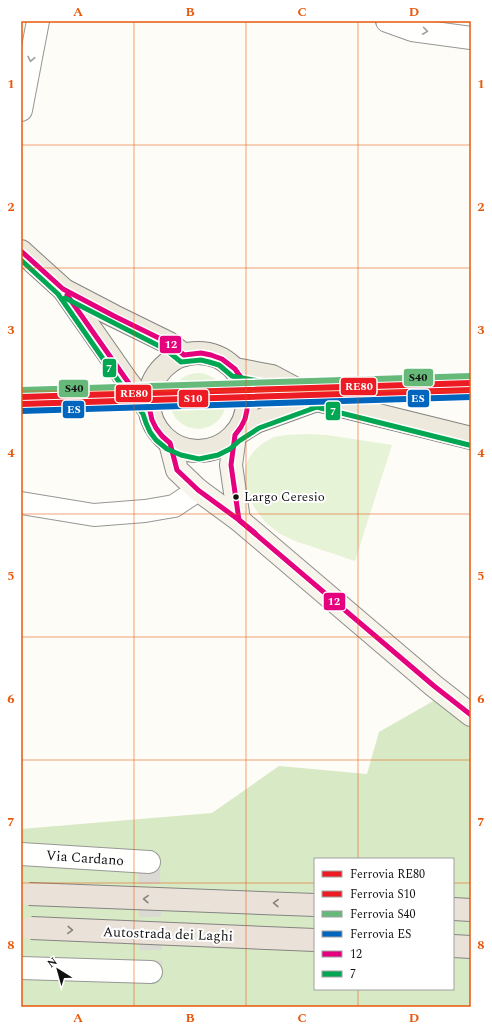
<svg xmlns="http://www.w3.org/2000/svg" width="492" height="1028" font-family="Spectral,serif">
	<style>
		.green { fill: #e7f3d7 }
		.forest { fill: #d8eac5; fill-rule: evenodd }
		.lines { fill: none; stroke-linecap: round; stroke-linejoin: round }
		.minor-tunnel { stroke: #dad9d4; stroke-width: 22; stroke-dasharray: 22 11; stroke-linecap: butt }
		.minor-casing { stroke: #979795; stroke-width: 24 }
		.secondary-casing { stroke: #8e8d8b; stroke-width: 24 }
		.primary-casing { stroke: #858482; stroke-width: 24 }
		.motorway-casing { stroke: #858482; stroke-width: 24 }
		.minor { stroke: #fffffe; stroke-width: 22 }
		.secondary { stroke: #f6f4eb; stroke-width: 22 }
		.primary { stroke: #ede9dc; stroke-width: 22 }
		.motorway { stroke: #eae1d8; stroke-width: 22 }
		.motorway-bridge-casing { stroke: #858482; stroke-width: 24; stroke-linecap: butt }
		.motorway-bridge { stroke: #eae1d8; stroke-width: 22 }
		.bus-1-casing { stroke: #fff; stroke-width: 8 }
		.bus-2-casing { stroke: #fff; stroke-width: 8 }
		.bus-1 { stroke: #e5007d; stroke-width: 5 }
		.bus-2 { stroke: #00a651; stroke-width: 5 }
		.rail-1-casing { stroke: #fff; stroke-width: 9 }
		.rail-2-casing { stroke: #fff; stroke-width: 9 }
		.rail-3-casing { stroke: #fff; stroke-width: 9 }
		.rail-4-casing { stroke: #fff; stroke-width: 9 }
		.rail-1 { stroke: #ed1c24; stroke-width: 6 }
		.rail-2 { stroke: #ed1c24; stroke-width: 6 }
		.rail-3 { stroke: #67b97a; stroke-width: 6 }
		.rail-4 { stroke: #0065bd; stroke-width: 6 }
		.oneway { stroke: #a0a09f }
		.oneway2 { stroke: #88837e }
		.grid { fill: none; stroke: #e8590c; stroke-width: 1; stroke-opacity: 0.55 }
		.bus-dot { fill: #111; stroke: #fff; stroke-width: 1.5 }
		.labels { text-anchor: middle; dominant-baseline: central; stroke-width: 4; stroke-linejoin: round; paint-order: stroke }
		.bus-label { font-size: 13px; fill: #111; stroke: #fff; text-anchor: start }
		.street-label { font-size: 14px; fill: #111; stroke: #fff }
		.line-badge { stroke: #fff; stroke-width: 1.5 }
		.badge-label { font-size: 11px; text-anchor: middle; font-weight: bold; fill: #fff }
		.pale-badge-label { font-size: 11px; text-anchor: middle; font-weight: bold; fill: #111 }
		.neatline { fill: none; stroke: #e8590c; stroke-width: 1.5 }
		.grid-label { font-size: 13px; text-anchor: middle; font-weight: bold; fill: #e8590c }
	</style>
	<rect width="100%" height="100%" fill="#fdfcf7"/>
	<g class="green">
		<circle cx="198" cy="401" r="28"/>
		<polygon points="305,434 327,435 392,445 355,561 295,541 280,534 266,523 256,510 246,493 244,481 245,468 249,458 254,451 263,443 274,437 287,435"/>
	</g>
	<path class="forest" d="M 442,696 L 471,729 L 471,1007 L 21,1007 L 21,829 L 212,813 L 279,766 L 367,774 L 379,732 ZM 315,859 L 453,859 L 453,989 L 315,989 Z"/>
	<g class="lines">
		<polyline class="minor-tunnel" points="149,862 151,972"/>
		<g class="minor-casing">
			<g id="minor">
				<polyline points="387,21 412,30 471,38"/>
				<polyline points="21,110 38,21"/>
				<polyline points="21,503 94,515 145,511 174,506 198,490"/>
				<polyline points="21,854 149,862"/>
				<polyline points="21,968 151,972"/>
			</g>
		</g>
		<g class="secondary-casing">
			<g id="secondary">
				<polyline points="235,435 231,465 239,520"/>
				<polyline points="170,443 177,470 198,490 239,520 434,686 471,715"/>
			</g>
		</g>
		<g class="primary-casing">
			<g id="primary">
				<polyline points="21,251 63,289 128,382 150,411"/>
				<polyline points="66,291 114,316 169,343 184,355"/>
				<circle cx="198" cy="402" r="49"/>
				<polyline points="235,369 272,376 317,400 471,438"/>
				<polyline points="235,435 256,422 317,400"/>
			</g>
		</g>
		<g class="motorway-casing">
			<g id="motorway">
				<polyline points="453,909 471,910"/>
				<polyline points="453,946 471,947"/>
			</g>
		</g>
		<use href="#minor" class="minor"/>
		<use href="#secondary" class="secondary"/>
		<use href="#primary" class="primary"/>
		<use href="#motorway" class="motorway"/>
		<g class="motorway-bridge-casing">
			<g id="motorway-bridge">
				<polyline points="29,894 315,905"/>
				<polyline points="31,928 315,940"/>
			</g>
		</g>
		<use href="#motorway-bridge" class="motorway-bridge"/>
		<g class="bus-1-casing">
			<g id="bus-1">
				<polyline points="21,251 63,289 114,316 169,343 184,355 201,353 211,355 222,359 235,369 242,379 246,391 247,410 245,419 241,427 235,435 231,465 239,520 434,686 471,715"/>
				<polyline points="67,295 128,382 150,411 152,420 156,428 162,436 170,443 177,470 198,490 239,520 255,533"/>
			</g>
		</g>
		<g class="bus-2-casing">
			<g id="bus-2">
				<polyline points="21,260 58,294 122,386 143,414 146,423 150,432 156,440 167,449 181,455 199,459 218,455 230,449 239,441 259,428 317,407 469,445"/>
				<polyline points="65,298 165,349 181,362 201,360 209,362 219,365 232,376 270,383 314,406 337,412"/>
			</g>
		</g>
		<use href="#bus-1" class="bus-1"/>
		<use href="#bus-2" class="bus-2"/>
		<g class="rail-1-casing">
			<polyline id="rail-1" points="21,397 471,383"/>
		</g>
		<g class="rail-2-casing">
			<polyline id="rail-2" points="21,404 471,390"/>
		</g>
		<g class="rail-3-casing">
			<polyline id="rail-3" points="21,390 471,376"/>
		</g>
		<g class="rail-4-casing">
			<polyline id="rail-4" points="21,411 471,397"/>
		</g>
		<use href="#rail-1" class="rail-1"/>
		<use href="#rail-2" class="rail-2"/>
		<use href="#rail-3" class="rail-3"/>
		<use href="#rail-4" class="rail-4"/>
	</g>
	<defs><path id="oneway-chevron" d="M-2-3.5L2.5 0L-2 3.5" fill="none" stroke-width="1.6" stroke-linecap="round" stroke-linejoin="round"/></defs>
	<g class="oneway">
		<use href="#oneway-chevron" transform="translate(425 31) rotate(8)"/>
		<use href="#oneway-chevron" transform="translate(31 59) rotate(101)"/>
	</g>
	<g class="oneway2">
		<use href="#oneway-chevron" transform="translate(146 899) rotate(-178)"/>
		<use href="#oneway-chevron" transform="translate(276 903) rotate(-178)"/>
		<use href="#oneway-chevron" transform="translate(70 930) rotate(2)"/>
	</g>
	<path class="grid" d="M 134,21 L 134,1007M 246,21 L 246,1007M 358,21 L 358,859M 21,145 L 471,145M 21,268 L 471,268M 21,391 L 471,391M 21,514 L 471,514M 21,637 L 471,637M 21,760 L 471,760M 21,883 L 315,883M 453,883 L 471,883M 358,989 L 358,1007"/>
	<circle class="bus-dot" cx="236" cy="497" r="3.5"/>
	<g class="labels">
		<g class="bus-label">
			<text x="244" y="497">Largo Ceresio</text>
		</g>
		<g class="street-label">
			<text transform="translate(85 858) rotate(4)">Via Cardano</text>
			<text transform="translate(168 934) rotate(2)">Autostrada dei Laghi</text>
		</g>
	</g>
	<g class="line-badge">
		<rect x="159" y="335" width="23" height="19" rx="4" fill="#e5007d"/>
		<rect x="102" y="358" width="15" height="20" rx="4" fill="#00a651"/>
		<rect x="403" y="368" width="31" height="19" rx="4" fill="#67b97a"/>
		<rect x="340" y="377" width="37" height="19" rx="4" fill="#ed1c24"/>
		<rect x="58" y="379" width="31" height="19" rx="4" fill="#67b97a"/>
		<rect x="115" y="384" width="37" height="19" rx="4" fill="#ed1c24"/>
		<rect x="178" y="389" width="31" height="19" rx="4" fill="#ed1c24"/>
		<rect x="407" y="389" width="23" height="19" rx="4" fill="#0065bd"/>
		<rect x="62" y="400" width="23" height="19" rx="4" fill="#0065bd"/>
		<rect x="325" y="401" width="16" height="20" rx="4" fill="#00a651"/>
		<rect x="323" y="592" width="23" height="19" rx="4" fill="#e5007d"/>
	</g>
	<g class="badge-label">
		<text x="171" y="348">12</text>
		<text x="109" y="372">7</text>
		<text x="359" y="390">RE80</text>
		<text x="134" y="397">RE80</text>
		<text x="193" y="402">S10</text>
		<text x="418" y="402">ES</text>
		<text x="74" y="413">ES</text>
		<text x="333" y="415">7</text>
		<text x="334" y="605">12</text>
	</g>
	<g class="pale-badge-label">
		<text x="418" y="381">S40</text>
		<text x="74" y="392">S40</text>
	</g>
	<rect width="492" height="1028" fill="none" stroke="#ffffff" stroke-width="44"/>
	<rect x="314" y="858" width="140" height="132" fill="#ffffff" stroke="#a0a0a0"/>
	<rect x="322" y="871" width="20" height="6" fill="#ed1c24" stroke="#a0a0a0"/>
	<text x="350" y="878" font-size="12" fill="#111111">Ferrovia RE80</text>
	<rect x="322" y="891" width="20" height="6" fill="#ed1c24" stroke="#a0a0a0"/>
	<text x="350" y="898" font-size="12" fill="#111111">Ferrovia S10</text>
	<rect x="322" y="911" width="20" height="6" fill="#67b97a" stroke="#a0a0a0"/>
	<text x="350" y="918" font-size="12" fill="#111111">Ferrovia S40</text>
	<rect x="322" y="931" width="20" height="6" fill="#0065bd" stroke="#a0a0a0"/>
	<text x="350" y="938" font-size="12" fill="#111111">Ferrovia ES</text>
	<rect x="322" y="951" width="20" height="6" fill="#e5007d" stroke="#a0a0a0"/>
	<text x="350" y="958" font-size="12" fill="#111111">12</text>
	<rect x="322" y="971" width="20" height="6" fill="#00a651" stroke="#a0a0a0"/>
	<text x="350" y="978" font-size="12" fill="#111111">7</text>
	<g transform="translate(58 970) rotate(323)" stroke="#ffffff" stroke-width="3" paint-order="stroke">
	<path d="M0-3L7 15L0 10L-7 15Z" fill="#111111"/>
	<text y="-6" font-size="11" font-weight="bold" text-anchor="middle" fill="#111111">N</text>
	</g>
	<rect x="22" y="22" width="448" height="984" class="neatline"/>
	<g class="grid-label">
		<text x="78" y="16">A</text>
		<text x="190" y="16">B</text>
		<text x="302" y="16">C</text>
		<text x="414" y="16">D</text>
		<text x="11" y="88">1</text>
		<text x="481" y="88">1</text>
		<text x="11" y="211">2</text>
		<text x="481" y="211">2</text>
		<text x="11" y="334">3</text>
		<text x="481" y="334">3</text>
		<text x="11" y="457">4</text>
		<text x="481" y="457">4</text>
		<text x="11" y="580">5</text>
		<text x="481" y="580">5</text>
		<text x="11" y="703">6</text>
		<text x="481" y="703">6</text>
		<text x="11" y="826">7</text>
		<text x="481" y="826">7</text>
		<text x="11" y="949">8</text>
		<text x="481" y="949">8</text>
		<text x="78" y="1022">A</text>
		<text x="190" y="1022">B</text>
		<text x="302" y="1022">C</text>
		<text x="414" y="1022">D</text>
	</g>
</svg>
